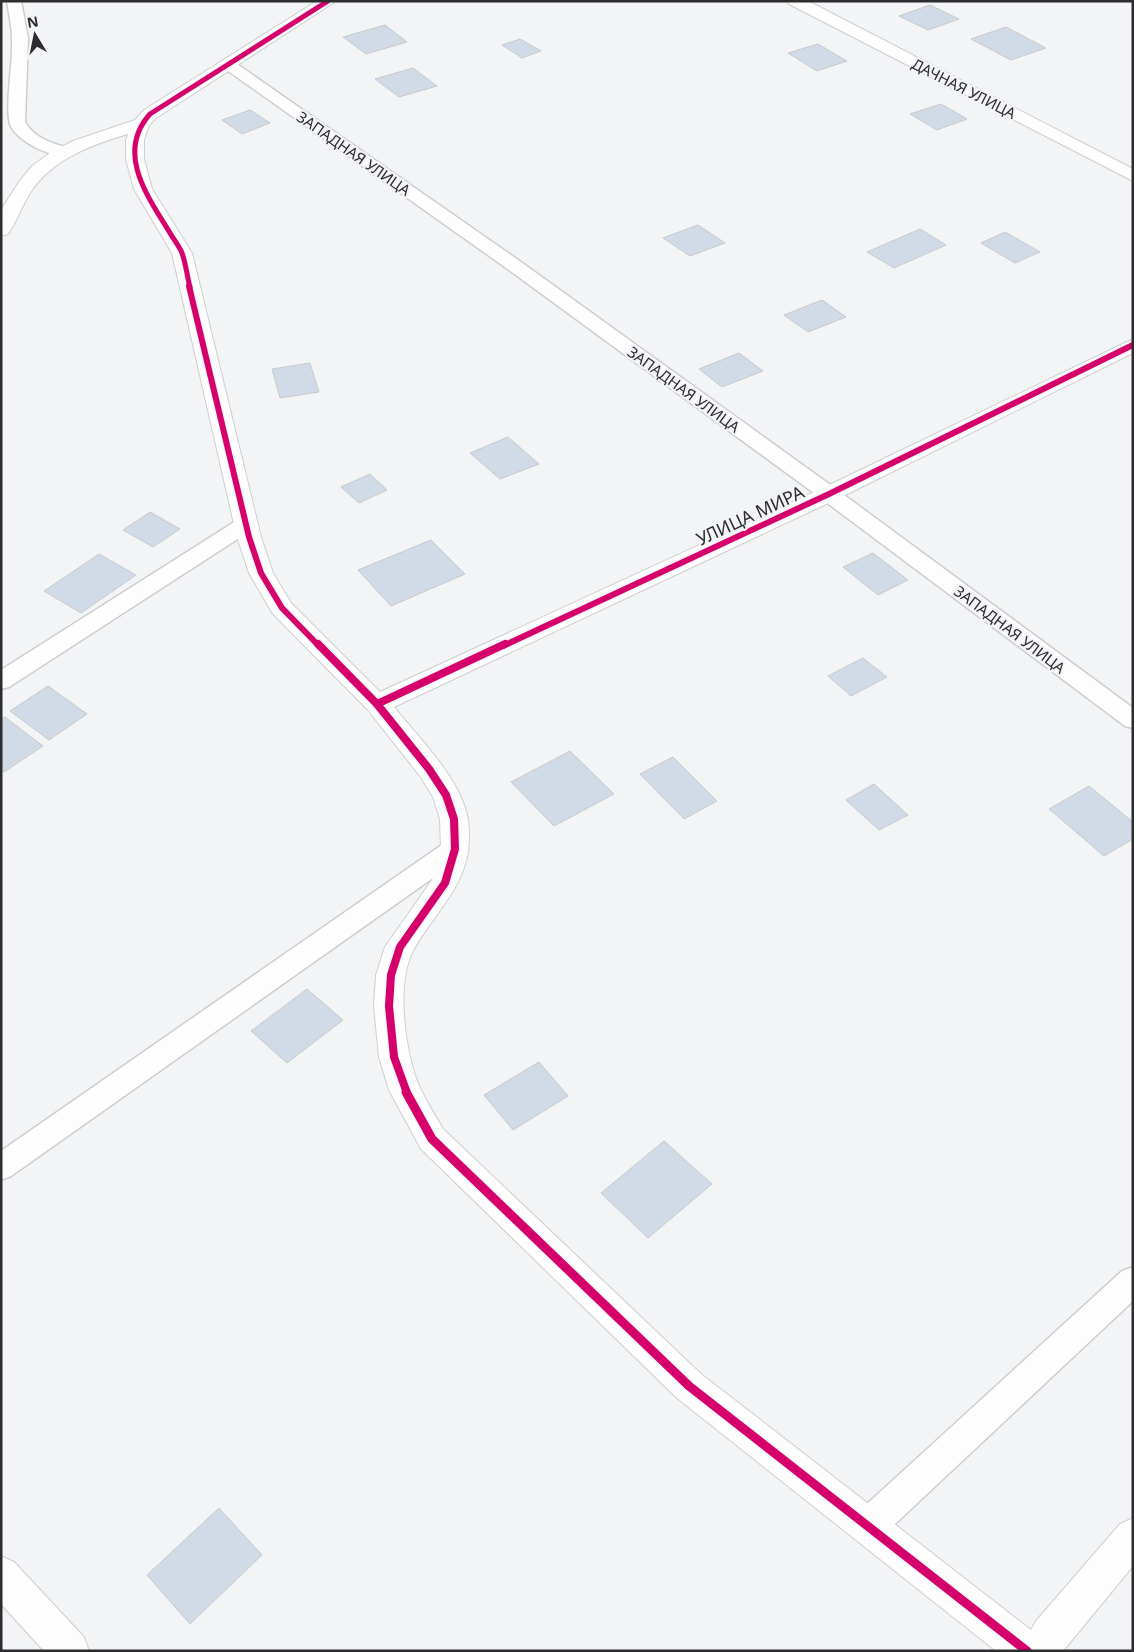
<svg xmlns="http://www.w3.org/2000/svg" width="1134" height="1652" font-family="'Noto Sans',sans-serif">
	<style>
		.building { fill: #d1dae7; stroke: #c9c9cb }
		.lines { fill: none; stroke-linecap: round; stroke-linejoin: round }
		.lane-casing { stroke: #cdced0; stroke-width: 3 }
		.street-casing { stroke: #cdced0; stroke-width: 2 }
		.lane { fill: #fdfdfe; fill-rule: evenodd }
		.street { fill: #fdfdfe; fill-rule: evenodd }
		.cycleway-far3-casing { stroke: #f2f4f7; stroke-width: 7 }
		.cycleway-far2-casing { stroke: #f2f4f7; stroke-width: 9 }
		.cycleway-far1-casing { stroke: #f2f4f7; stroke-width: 11 }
		.cycleway-casing { stroke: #f2f4f7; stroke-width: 12 }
		.cycleway-far3 { stroke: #d6006c; stroke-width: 5 }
		.cycleway-far2 { stroke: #d6006c; stroke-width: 6 }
		.cycleway-far1 { stroke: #d6006c; stroke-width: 8 }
		.cycleway { stroke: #d6006c; stroke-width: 9 }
		.labels { text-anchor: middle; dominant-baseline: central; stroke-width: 4.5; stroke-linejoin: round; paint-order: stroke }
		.far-street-label { font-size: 15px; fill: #2d2d2f; stroke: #f2f4f7 }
		.street-label { font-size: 18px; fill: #2d2d2f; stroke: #f2f4f7 }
	</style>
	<rect width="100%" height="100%" fill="#f3f4f6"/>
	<g class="building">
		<polygon points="930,5 959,19 928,30 899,16"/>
		<polygon points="385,25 407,42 366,54 343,37"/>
		<polygon points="1006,27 1046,48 1011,60 971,39"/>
		<polygon points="520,39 541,51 522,58 502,45"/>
		<polygon points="818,44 847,61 817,71 788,53"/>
		<polygon points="413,68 437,86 399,97 375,79"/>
		<polygon points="941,104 967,119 937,130 910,114"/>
		<polygon points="250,110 270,123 242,134 222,120"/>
		<polygon points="698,225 725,243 690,256 663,238"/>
		<polygon points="920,229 946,245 894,268 867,252"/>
		<polygon points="1005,232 1040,252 1015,263 981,243"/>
		<polygon points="822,300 846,317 808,332 784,315"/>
		<polygon points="739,353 763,371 722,387 699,369"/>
		<polygon points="310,363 319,392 280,398 272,369"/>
		<polygon points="508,437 539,464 500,479 470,453"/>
		<polygon points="370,474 387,490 359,503 341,487"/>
		<polygon points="150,512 180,529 153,547 123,530"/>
		<polygon points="431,540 465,574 391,606 358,570"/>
		<polygon points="873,553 908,580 878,595 843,567"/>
		<polygon points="99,554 136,575 81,613 44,591"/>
		<polygon points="863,658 887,677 851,696 828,676"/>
		<polygon points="48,686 87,714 49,740 10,711"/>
		<polygon points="5,717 43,746 4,772 1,770 1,719"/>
		<polygon points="570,751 614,794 554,826 511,782"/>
		<polygon points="673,757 717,801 684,819 640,774"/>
		<polygon points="874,784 908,815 879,830 846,800"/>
		<polygon points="1089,786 1133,822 1133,839 1104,856 1049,809"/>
		<polygon points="307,989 343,1020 287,1063 251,1031"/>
		<polygon points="539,1062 568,1096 513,1130 484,1095"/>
		<polygon points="664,1141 712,1184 648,1238 601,1193"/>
		<polygon points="219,1508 262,1555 190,1624 147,1575"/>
	</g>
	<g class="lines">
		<g class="lane-casing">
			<g id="lane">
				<path d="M 7,1 L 21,1 L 28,38 L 25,122 C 35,139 54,144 72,149 L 74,152 L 72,155 C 54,160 11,140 9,120 C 6,96 13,65 12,39 C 12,27 9,14 7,1 Z"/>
				<polygon points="229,60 234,62 521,262 836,489 1133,708 1133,728 1125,726 822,499 509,270 224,68 221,65 224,62"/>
				<polygon points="246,517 253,519 257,524 253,529 9,687 1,689 1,670 239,519"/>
				<polygon points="455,839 464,842 468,849 464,856 11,1176 1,1180 1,1151 446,842"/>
				<polygon points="1133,1267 1133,1301 880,1538 868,1543 856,1538 851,1526 856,1514 1122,1271"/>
			</g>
		</g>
		<g class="street-casing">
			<g id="street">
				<path d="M 317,1 L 336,1 L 156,118 L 149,125 L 144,140 L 144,159 L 152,189 L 192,253 L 261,537 L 273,573 L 291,603 L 380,692 L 821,489 L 1133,339 L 1133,353 L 837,499 L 394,707 C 418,737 462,780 468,820 C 476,879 440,904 414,949 C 395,983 405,1052 419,1086 C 426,1101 435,1115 443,1129 L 701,1374 L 1031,1630 L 1036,1621 L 1120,1524 L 1133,1518 L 1133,1566 L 1063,1651 L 996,1651 L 677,1398 L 421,1149 L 389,1090 L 379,1057 L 374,1006 L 376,975 L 385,947 L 432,880 L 441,849 L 440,819 L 433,797 L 420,776 L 368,710 L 273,614 L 249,573 L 237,537 L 172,253 L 134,189 L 126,159 L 126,140 L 128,134 C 91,145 52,159 30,193 C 22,206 17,221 8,234 L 1,236 L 1,210 L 19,182 L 32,166 L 50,153 L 73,141 L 135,120 L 144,110 Z"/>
				<polygon points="787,1 808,1 1133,169 1133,181 789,4"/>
				<polygon points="1,1556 14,1562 84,1637 89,1651 44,1651 1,1604"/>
			</g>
		</g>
		<use href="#lane" class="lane"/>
		<use href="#street" class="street"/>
		<g class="cycleway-far3-casing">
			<path id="cycleway-far3" d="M 190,287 C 187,276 186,264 182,253 C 179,246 174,240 170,233 C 148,197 115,153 150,114 L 328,1"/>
		</g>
		<g class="cycleway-far2-casing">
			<g id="cycleway-far2">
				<polyline points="189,286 249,537 261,573 282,608 319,646"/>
				<polyline points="503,646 829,494 1133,345"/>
			</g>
		</g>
		<g class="cycleway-far1-casing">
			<g id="cycleway-far1">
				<polyline points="318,644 377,704 429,769 446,795 454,819 455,849 445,883 400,947 391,975 389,1006 394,1057 407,1093"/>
				<polyline points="377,704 505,644"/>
			</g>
		</g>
		<g class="cycleway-casing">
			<polyline id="cycleway" points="406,1092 432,1139 689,1386 1027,1651"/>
		</g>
		<use href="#cycleway-far3" class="cycleway-far3"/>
		<use href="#cycleway-far2" class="cycleway-far2"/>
		<use href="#cycleway-far1" class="cycleway-far1"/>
		<use href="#cycleway" class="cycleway"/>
	</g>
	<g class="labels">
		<g class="far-street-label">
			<text transform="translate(964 88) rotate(27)">ДАЧНАЯ УЛИЦА</text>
			<text transform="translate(354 153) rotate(35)">ЗАПАДНАЯ УЛИЦА</text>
			<text transform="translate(684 389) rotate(36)">ЗАПАДНАЯ УЛИЦА</text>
			<text transform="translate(1010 629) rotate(37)">ЗАПАДНАЯ УЛИЦА</text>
		</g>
		<g class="street-label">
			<text transform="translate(750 515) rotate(-25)">УЛИЦА МИРА</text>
		</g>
	</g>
	<rect width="1134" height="1652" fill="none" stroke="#2d2d2f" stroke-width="5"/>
	<g transform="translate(35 35) rotate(350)" stroke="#f2f4f7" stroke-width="4" paint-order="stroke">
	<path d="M0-4L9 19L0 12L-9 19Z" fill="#2d2d2f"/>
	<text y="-8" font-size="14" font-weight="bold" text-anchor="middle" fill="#2d2d2f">N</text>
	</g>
</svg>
